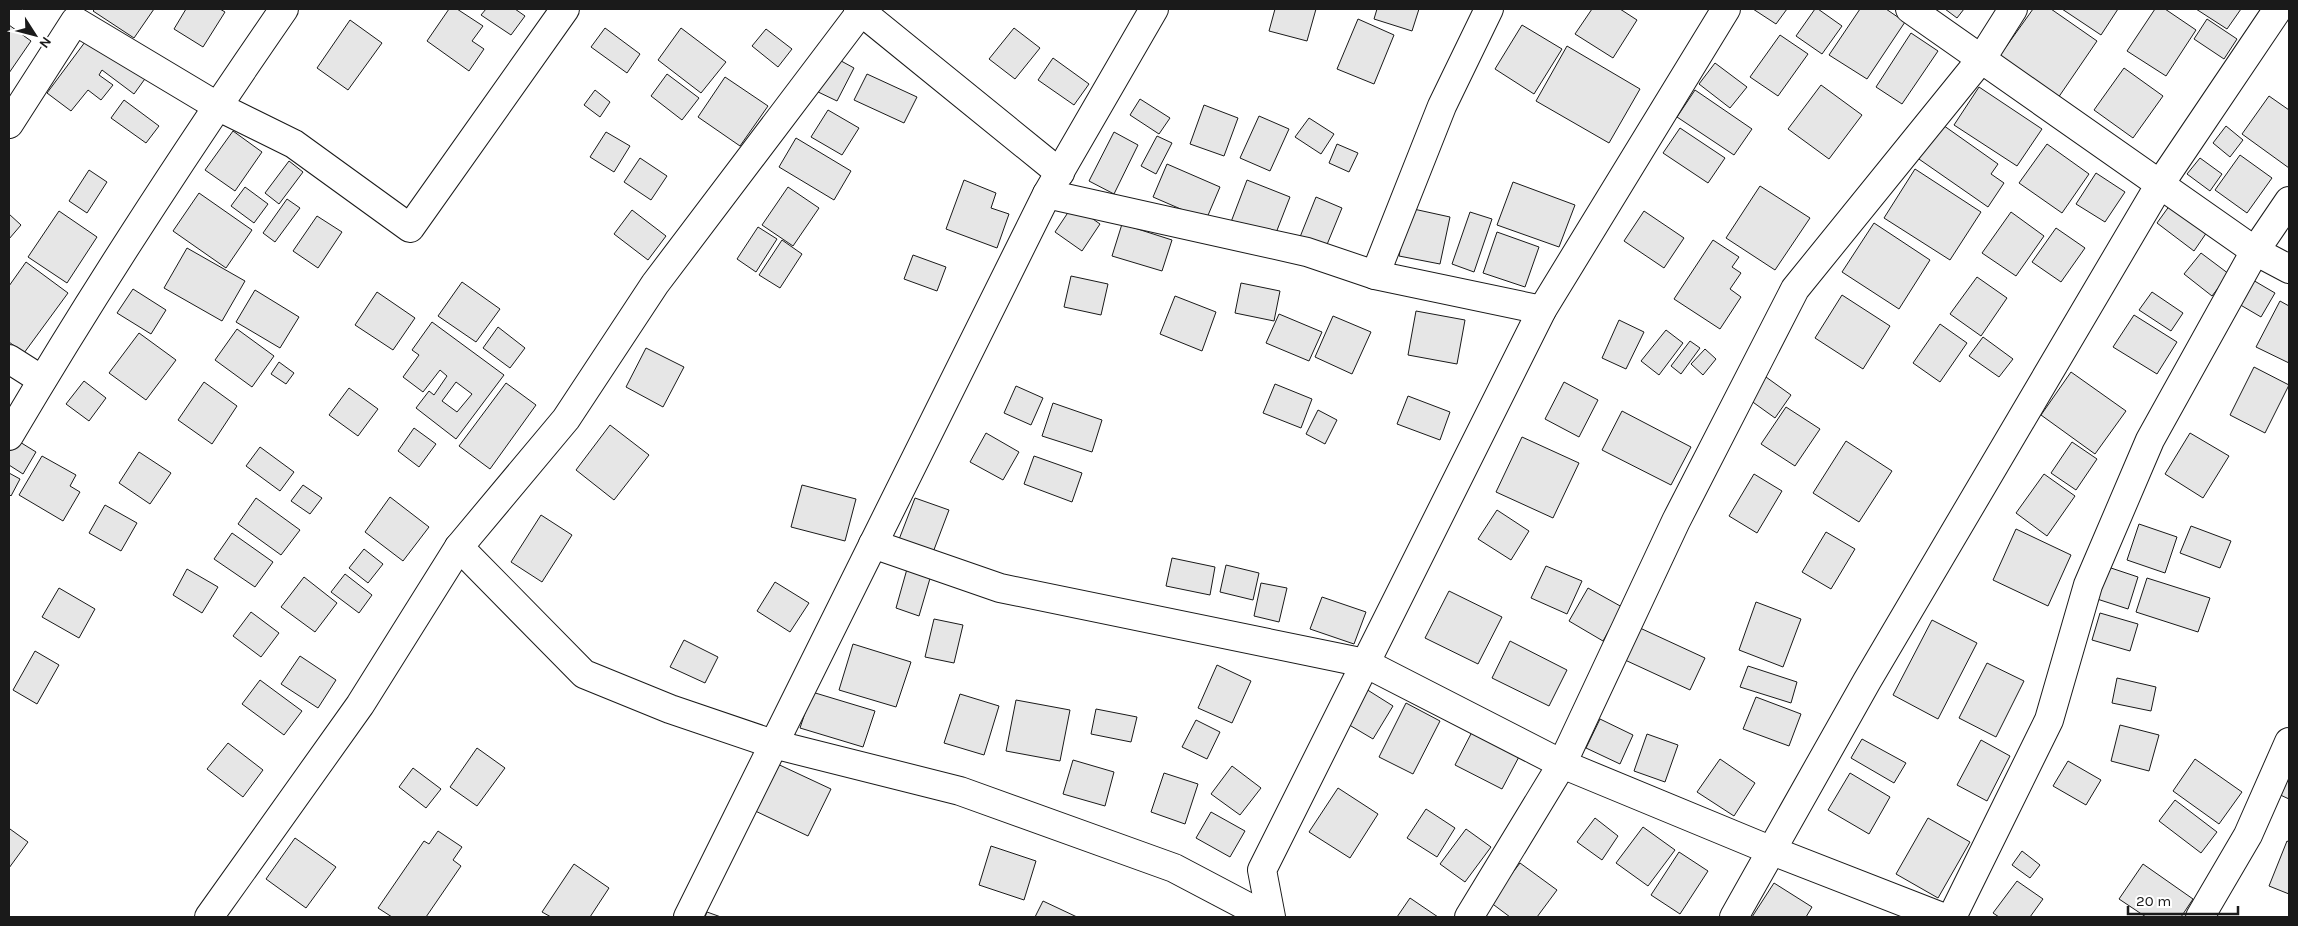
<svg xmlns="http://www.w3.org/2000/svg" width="2298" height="926" font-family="Karla,sans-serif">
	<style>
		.building { fill: #e6e6e6; stroke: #1a1a1a; fill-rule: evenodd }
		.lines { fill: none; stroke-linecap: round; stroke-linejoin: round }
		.minor-casing { stroke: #1a1a1a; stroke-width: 30 }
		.minor { stroke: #fff; stroke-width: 28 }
	</style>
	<rect width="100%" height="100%" fill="#fff"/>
	<g class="building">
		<polygon points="95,9 154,9 134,38 93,11"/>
		<polygon points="186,9 220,9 225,12 203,47 174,29"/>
		<polygon points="449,9 457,9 483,26 472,41 484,49 469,71 427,41"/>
		<polygon points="486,9 515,9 525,16 511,35 481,15"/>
		<polygon points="1275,9 1316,9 1307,41 1269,31"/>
		<polygon points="1377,9 1419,9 1412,31 1374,19"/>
		<polygon points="1592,9 1620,9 1637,20 1613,58 1575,34"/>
		<polygon points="1753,9 1787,9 1776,24"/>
		<polygon points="1815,9 1818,9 1842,26 1822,54 1796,36"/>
		<polygon points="1860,9 1886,9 1905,22 1867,79 1829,55"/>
		<polygon points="1945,9 1964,9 1957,18"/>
		<polygon points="2033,9 2051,9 2097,41 2058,98 1998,58"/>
		<polygon points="2062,9 2118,9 2101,35"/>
		<polygon points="2155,9 2165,9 2196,30 2166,76 2127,51"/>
		<polygon points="2196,9 2241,9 2227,29"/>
		<polygon points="1358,19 1394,35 1374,84 1337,69"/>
		<polygon points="2207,19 2237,39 2224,59 2194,39"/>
		<polygon points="350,20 382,43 348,90 317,68"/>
		<polygon points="9,25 31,41 9,73"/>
		<polygon points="1522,25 1562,49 1534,94 1495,69"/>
		<polygon points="605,28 640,54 627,73 591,47"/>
		<polygon points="681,28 726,62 701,93 658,60"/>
		<polygon points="1014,28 1040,48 1015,79 989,59"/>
		<polygon points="766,29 792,49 778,67 752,46"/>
		<polygon points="1911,33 1938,51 1902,104 1876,87"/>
		<polygon points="91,34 147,76 134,94 102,70 99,75 113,85 101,100 88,90 71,111 47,93"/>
		<polygon points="1780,35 1808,54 1778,96 1750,77"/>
		<polygon points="1567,46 1640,89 1609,143 1536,101"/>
		<polygon points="832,56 854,68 837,101 814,90"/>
		<polygon points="1053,58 1089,84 1074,105 1038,80"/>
		<polygon points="1715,63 1747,87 1730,108 1699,84"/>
		<polygon points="2124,68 2163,96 2133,138 2094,110"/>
		<polygon points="667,74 699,98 682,120 651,96"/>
		<polygon points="867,74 917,97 904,123 854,100"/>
		<polygon points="725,77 768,106 740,146 698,117"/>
		<polygon points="1821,85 1862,115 1829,159 1788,129"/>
		<polygon points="1979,87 2042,129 2017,166 1954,125"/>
		<polygon points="595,90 610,102 600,117 584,105"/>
		<polygon points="1695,90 1752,129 1734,155 1677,117"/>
		<polygon points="2269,96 2289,110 2289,168 2242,134"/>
		<polygon points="1140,99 1170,118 1159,134 1130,115"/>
		<polygon points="124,100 159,126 146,143 111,118"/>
		<polygon points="1204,105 1238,118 1224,156 1190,144"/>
		<polygon points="828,110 859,128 842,155 811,137"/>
		<polygon points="1259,116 1289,129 1270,171 1240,158"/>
		<polygon points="1309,118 1334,134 1321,154 1295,137"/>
		<polygon points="1940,123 1998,164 1991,174 2004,183 1988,207 1916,157"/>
		<polygon points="2226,126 2243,140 2230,157 2213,143"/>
		<polygon points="1680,128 1725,158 1708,183 1663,153"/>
		<polygon points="233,131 262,152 235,191 205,170"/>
		<polygon points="606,132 630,146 614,172 590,157"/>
		<polygon points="1114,132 1138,145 1114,194 1089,181"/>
		<polygon points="1157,136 1172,143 1156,174 1141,166"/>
		<polygon points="796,138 851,171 834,200 779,167"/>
		<polygon points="1337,144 1358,153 1349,172 1329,163"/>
		<polygon points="2047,144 2089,174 2062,213 2019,183"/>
		<polygon points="2240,155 2272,178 2247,213 2215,190"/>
		<polygon points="640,158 667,176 651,200 624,182"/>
		<polygon points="2200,158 2222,174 2210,191 2187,174"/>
		<polygon points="289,161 303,172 279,204 265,193"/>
		<polygon points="1167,164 1220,187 1206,220 1153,197"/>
		<polygon points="1915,169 1981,212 1950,260 1884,218"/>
		<polygon points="89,170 107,182 87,213 69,201"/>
		<polygon points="2096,173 2125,192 2105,222 2076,204"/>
		<polygon points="964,180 996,193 991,208 1009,214 997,248 946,229"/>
		<polygon points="1247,180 1290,197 1274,238 1231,222"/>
		<polygon points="1513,182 1575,205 1559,247 1497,225"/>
		<polygon points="1760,186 1810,218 1775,270 1726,238"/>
		<polygon points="245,187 268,204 254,223 231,206"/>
		<polygon points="788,187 819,208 793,246 762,225"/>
		<polygon points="199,193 252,230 226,268 173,231"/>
		<polygon points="1316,197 1342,208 1326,247 1300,237"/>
		<polygon points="287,199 300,208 275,242 263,233"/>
		<polygon points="1073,205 1100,224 1082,251 1055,232"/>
		<polygon points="2170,205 2207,232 2194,251 2157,223"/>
		<polygon points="1409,208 1450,217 1440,264 1399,256"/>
		<polygon points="632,210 666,236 648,260 614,234"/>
		<polygon points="59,211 97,237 67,283 28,257"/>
		<polygon points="1644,211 1684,238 1664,268 1624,241"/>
		<polygon points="1470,212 1492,219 1474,272 1452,264"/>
		<polygon points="2011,212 2044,236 2016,276 1982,253"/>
		<polygon points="9,214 21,225 9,239"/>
		<polygon points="317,216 342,232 318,268 293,251"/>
		<polygon points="1874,223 1930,260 1899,309 1842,272"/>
		<polygon points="1122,224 1172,240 1162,271 1112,256"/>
		<polygon points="758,227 777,239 756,272 737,259"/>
		<polygon points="2056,228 2085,248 2061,282 2032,262"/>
		<polygon points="1497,232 1539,247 1525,287 1483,273"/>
		<polygon points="782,240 802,254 780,288 759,275"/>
		<polygon points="1713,240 1739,257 1732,267 1741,273 1730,289 1741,297 1720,329 1674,299"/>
		<polygon points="187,248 245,281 222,321 164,288"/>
		<polygon points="2201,253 2229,274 2212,296 2184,274"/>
		<polygon points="913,255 946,267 937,291 904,279"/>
		<polygon points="26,262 68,293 24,353 9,342 9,286"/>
		<polygon points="1071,276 1108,284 1101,315 1064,307"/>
		<polygon points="2246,276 2275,293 2261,317 2232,300"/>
		<polygon points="1977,277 2007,298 1981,336 1950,314"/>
		<polygon points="462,282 500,309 476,342 438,316"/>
		<polygon points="1241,283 1280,291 1274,321 1235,313"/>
		<polygon points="133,289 166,310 151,334 117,313"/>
		<polygon points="255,290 299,317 280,348 236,322"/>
		<polygon points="377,292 415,318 393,350 355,325"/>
		<polygon points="2152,292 2183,313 2171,331 2139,310"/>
		<polygon points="1842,295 1890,326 1863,369 1815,338"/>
		<polygon points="1175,296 1216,312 1202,351 1160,334"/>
		<polygon points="2280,301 2289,306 2289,363 2256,347"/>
		<polygon points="1416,311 1465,320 1457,364 1408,355"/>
		<polygon points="1279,314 1322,332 1309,361 1266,343"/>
		<polygon points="2134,315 2177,342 2157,374 2113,347"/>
		<polygon points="1333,316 1371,332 1352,374 1315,357"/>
		<polygon points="1619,320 1644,332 1626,369 1602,358"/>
		<path d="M 432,322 L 504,375 L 456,439 L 416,408 L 429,391 L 434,395 L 447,376 L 440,370 L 423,392 L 403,377 L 419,355 L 412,350 ZM 456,382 L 472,394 L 457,412 L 442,401 Z"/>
		<polygon points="1940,324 1967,343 1940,382 1913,363"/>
		<polygon points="498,327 525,348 510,368 483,348"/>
		<polygon points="237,329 274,356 252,387 215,360"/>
		<polygon points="1666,330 1683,343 1659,375 1641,361"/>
		<polygon points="139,333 176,360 146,400 109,373"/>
		<polygon points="1983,337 2013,359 1999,377 1969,356"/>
		<polygon points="1690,341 1700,348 1681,374 1671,366"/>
		<polygon points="646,348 684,367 663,407 626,387"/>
		<polygon points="1705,349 1716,359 1703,375 1691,364"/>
		<polygon points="279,362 294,373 286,384 271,374"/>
		<polygon points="2254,367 2289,385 2265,433 2230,415"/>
		<polygon points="1759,372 1791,395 1775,418 1743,395"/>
		<polygon points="2071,372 2126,411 2095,454 2041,415"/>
		<polygon points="84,381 106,398 89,421 66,404"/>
		<polygon points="204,382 237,406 212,444 178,420"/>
		<polygon points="1564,382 1598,400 1579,437 1545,419"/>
		<polygon points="506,383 536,405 490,469 459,446"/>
		<polygon points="1275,384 1312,399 1301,428 1263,413"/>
		<polygon points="1016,386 1043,398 1031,425 1004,413"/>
		<polygon points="349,388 378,409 358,436 329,415"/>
		<polygon points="1408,396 1450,412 1440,440 1397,424"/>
		<polygon points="1053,403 1102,420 1092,452 1042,436"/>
		<polygon points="1786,407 1820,429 1795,466 1761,444"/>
		<polygon points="1318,410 1337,420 1325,444 1306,434"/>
		<polygon points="1622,411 1691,447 1671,485 1602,450"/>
		<polygon points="610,425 649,455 614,500 576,470"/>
		<polygon points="414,428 436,444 419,467 398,451"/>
		<polygon points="986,433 1019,452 1003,480 970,462"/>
		<polygon points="2190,433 2229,456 2203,498 2165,474"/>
		<polygon points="1522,437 1579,463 1553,518 1496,492"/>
		<polygon points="15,439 36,452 23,474 9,465 9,450"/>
		<polygon points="1846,441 1892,471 1859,522 1813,493"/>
		<polygon points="2072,442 2097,459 2076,490 2051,473"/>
		<polygon points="260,447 294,472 280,491 246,466"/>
		<polygon points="139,452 171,473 150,504 119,483"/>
		<polygon points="42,456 76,475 70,486 80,492 63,521 19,495"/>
		<polygon points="1034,456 1082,473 1072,502 1024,484"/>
		<polygon points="9,473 20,479 11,496 9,494"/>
		<polygon points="1754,474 1782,491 1757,533 1729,516"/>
		<polygon points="2044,474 2075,496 2047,536 2016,513"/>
		<polygon points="303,485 322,498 310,514 291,501"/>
		<polygon points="802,485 856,499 845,541 791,527"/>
		<polygon points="390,497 429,527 403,561 365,532"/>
		<polygon points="256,498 300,530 281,555 238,524"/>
		<polygon points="915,498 949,510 932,555 898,542"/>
		<polygon points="105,505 137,523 121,551 89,533"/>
		<polygon points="1497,510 1529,531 1511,560 1478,539"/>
		<polygon points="541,515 572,535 542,582 511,562"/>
		<polygon points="2139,524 2177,537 2165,573 2127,560"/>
		<polygon points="2191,526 2231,541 2220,568 2180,553"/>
		<polygon points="2016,529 2071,555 2048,606 1993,580"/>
		<polygon points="1826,532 1855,549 1831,589 1802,572"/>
		<polygon points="232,533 273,562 255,587 214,559"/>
		<polygon points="364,549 383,564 368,583 349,568"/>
		<polygon points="1172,558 1215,567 1210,595 1166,586"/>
		<polygon points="1226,565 1259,573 1253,600 1220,592"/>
		<polygon points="1546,566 1582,581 1567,614 1531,598"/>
		<polygon points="2105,566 2138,577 2128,609 2094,598"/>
		<polygon points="187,569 218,587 202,613 173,595"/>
		<polygon points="907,569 931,575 919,616 896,608"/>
		<polygon points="345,574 372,595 359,613 331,592"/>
		<polygon points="304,577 337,603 315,632 281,607"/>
		<polygon points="2147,578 2210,598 2198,632 2136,612"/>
		<polygon points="775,582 809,603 790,632 757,611"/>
		<polygon points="1261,583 1287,588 1279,622 1254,616"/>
		<polygon points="59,588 95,609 79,638 42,617"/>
		<polygon points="1588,588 1622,607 1603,641 1569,621"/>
		<polygon points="1449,591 1502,617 1478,664 1425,638"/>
		<polygon points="1322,597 1366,612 1354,644 1310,629"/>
		<polygon points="1756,602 1801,619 1783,667 1739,650"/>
		<polygon points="251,612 279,633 261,657 233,636"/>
		<polygon points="2100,613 2138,624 2130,651 2092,640"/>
		<polygon points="934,619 963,625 954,663 925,657"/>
		<polygon points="1932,620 1977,643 1938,719 1893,695"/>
		<polygon points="1640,628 1705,658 1690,690 1625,660"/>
		<polygon points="684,640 718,657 705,683 670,667"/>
		<polygon points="1510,641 1567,670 1549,706 1492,678"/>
		<polygon points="853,644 911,662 896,707 839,690"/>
		<polygon points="35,651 59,665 37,704 13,690"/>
		<polygon points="300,656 336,680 318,708 281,684"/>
		<polygon points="1987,663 2024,681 1996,737 1959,718"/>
		<polygon points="1217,665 1251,681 1232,723 1198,708"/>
		<polygon points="1748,666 1797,682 1791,703 1740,687"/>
		<polygon points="2117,678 2156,687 2151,711 2112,703"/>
		<polygon points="260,680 302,711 284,735 242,704"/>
		<polygon points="1366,689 1393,706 1373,739 1346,723"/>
		<polygon points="812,692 875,711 863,747 800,728"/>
		<polygon points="960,694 999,706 984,755 944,743"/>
		<polygon points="1756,697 1801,714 1789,746 1743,729"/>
		<polygon points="1016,700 1070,710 1060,761 1006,751"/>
		<polygon points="1406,703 1440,721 1413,774 1379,757"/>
		<polygon points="1096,709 1137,717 1131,742 1091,734"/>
		<polygon points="1600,719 1633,735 1620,764 1586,748"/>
		<polygon points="1196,720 1220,732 1207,759 1182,747"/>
		<polygon points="2120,725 2159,735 2149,771 2111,761"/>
		<polygon points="1474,728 1521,753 1502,789 1455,765"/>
		<polygon points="1647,734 1678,745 1665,782 1634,771"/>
		<polygon points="1862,739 1906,763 1894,783 1851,758"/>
		<polygon points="1981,740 2010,756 1987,801 1957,785"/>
		<polygon points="228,743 263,770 243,797 207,769"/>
		<polygon points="477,748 505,768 477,806 450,787"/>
		<polygon points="1720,759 1755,783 1734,816 1697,792"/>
		<polygon points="2195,759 2242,792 2219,824 2173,791"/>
		<polygon points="1073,760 1114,772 1105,806 1063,794"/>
		<polygon points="2289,760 2289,799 2276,793"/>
		<polygon points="771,761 831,789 808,836 749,808"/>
		<polygon points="2068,761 2101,780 2086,805 2053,786"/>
		<polygon points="1232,766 1261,788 1240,815 1211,794"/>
		<polygon points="413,768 441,789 426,808 399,787"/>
		<polygon points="1164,773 1198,784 1185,824 1151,812"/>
		<polygon points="1850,773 1890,797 1869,834 1828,810"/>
		<polygon points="1338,788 1378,814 1350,858 1309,832"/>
		<polygon points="2175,800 2217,832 2201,853 2159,821"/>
		<polygon points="1426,809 1455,828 1437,857 1407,838"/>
		<polygon points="1211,812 1245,831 1230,857 1196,838"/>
		<polygon points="1595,818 1618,836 1602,860 1577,842"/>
		<polygon points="1928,818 1970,842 1938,898 1896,874"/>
		<polygon points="1643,827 1675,850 1648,886 1616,863"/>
		<polygon points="10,829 28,842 9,868 9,831"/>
		<polygon points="1466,829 1491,847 1465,882 1440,864"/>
		<polygon points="438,831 462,847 453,860 461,866 426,917 392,917 378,908 424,841 429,844"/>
		<polygon points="295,838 336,867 306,908 266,879"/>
		<polygon points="2287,841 2289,842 2289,894 2269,886"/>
		<polygon points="991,846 1036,861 1024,900 979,885"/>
		<polygon points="2022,851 2040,865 2030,878 2012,865"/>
		<polygon points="1679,852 1708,871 1680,914 1651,895"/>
		<polygon points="1520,863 1557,890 1537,917 1510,917 1490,902"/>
		<polygon points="574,864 609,888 590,917 551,917 542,912"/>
		<polygon points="2143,864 2193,899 2181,917 2146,917 2119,899"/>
		<polygon points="2017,881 2043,899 2030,917 1999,917 1993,913"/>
		<polygon points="1774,883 1812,907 1806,917 1752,917"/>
		<polygon points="1410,898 1438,917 1397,917"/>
		<polygon points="1043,901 1077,917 1035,917"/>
		<polygon points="707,912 721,917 705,917"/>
	</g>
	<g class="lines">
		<g class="minor-casing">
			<g id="minor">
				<polyline points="858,9 1060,173"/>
				<polyline points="1910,9 2255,251 2289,269"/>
				<polyline points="9,124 75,21 217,106 294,144 410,228 565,9"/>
				<polyline points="1047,194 1307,252 1375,275 1542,310"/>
				<polyline points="1375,275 1442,106 1489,9"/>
				<polyline points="9,359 42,380"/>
				<path d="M 9,436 C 95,290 188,148 284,9"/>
				<polyline points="873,544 1000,588 1365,663 1562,764 1770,850 1942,917"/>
				<polyline points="459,547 584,674 670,709 773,744 960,791 1174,868 1267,917"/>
				<polyline points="209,917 360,705 459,547 566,419 655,284 863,9"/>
				<polyline points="688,917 1047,194 1154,9"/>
				<polyline points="1271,917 1262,870 1542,310 1726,9"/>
				<polyline points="1469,917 1562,764 1676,521 1795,289 1982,58 2013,9"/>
				<polyline points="1734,917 1867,681 2160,184 2278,9"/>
				<polyline points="1952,917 2049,720 2088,585 2150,440 2255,251 2289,201"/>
				<polyline points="2200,917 2248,835 2289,742"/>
			</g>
		</g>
		<use href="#minor" class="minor"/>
	</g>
	<rect width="2298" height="926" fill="none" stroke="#1a1a1a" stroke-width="20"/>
	<g transform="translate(35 35) rotate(126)" stroke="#ffffff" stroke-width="4" paint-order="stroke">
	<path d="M0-4L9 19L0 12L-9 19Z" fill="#1a1a1a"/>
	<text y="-8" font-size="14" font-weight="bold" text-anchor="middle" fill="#1a1a1a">N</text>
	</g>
	<path d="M2128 906v8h110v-8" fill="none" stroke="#1a1a1a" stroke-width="2.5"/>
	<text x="2136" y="906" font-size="15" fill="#1a1a1a" stroke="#ffffff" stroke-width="4" paint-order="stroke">20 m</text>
</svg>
